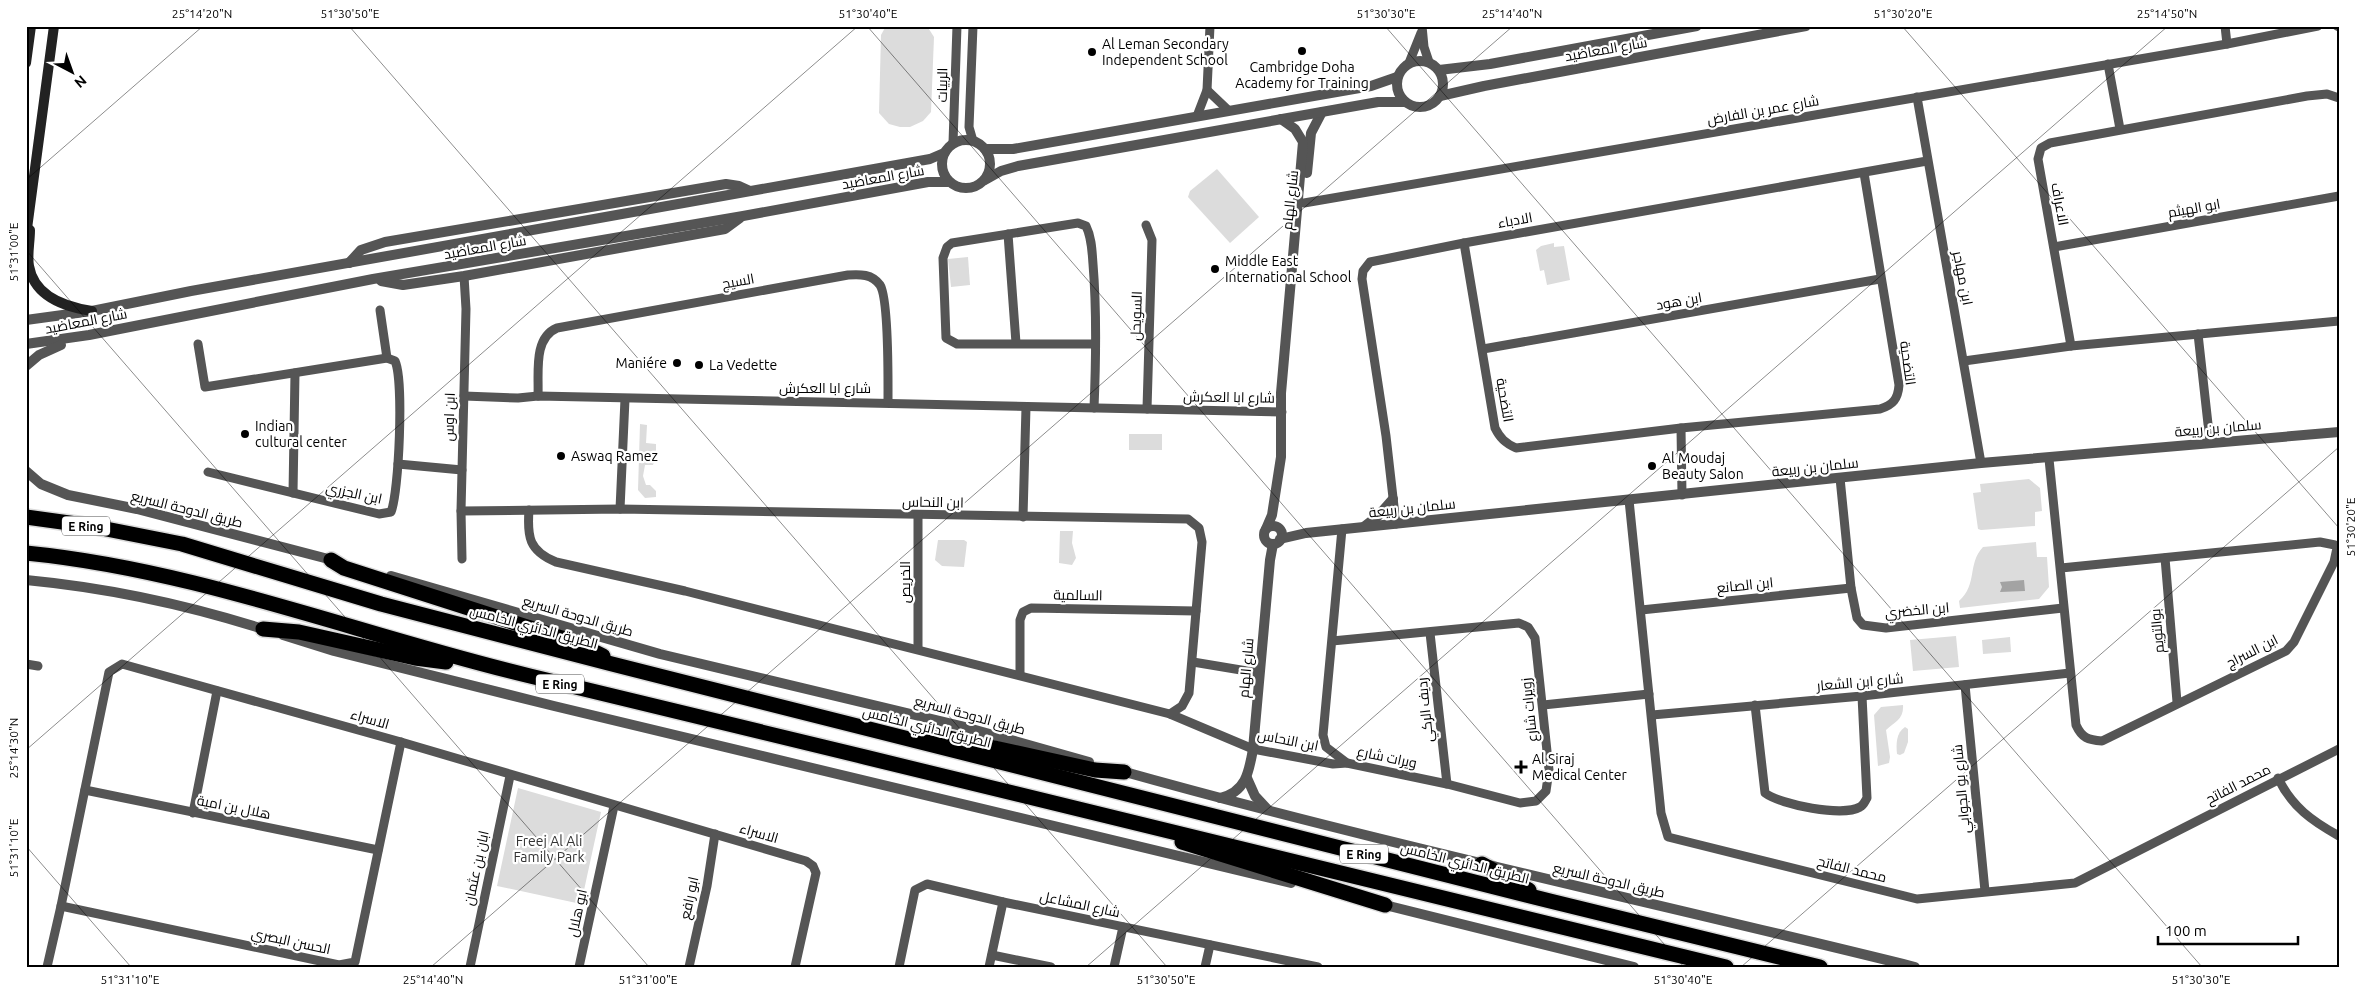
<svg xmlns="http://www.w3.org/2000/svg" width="2365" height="993" font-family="Ubuntu,Cairo,sans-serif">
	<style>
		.green { fill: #dcdcdc }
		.water { fill: #a3a3a3 }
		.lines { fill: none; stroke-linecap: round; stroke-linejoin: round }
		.motorway-casing { stroke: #dbdbdb; stroke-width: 18 }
		.minor { stroke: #555; stroke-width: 9 }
		.tertiary { stroke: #555; stroke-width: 10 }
		.secondary { stroke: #222; stroke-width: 10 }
		.motorway { stroke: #000; stroke-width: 15 }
		.ticks { fill: none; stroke: #000; stroke-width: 1; stroke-opacity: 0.45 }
		.poi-dot { fill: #000; stroke: #fff; stroke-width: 2 }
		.labels { text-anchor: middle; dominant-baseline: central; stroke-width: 4.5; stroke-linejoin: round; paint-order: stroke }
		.shield { fill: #fff; stroke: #4c4c4c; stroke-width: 1 }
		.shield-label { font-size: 12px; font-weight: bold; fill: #000 }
		.poi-label { font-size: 14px; fill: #000; stroke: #fff; text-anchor: start }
		.street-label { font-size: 14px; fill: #000; stroke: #fff }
		.park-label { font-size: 14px; fill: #333; stroke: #fff }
		.neatline { fill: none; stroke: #000; stroke-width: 2 }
		.ticks-label { font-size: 12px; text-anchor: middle; fill: #000 }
	</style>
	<rect width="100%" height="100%" fill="#fff"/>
	<g class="green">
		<polygon points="886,26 927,26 934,37 931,112 923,121 910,127 900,127 889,124 879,113 881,35"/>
		<polygon points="1217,169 1259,217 1230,243 1188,197 1190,191"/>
		<polygon points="1554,243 1554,247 1564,246 1570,280 1547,285 1544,270 1540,271 1536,250 1541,246"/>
		<polygon points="968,257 970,285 951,287 948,259"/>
		<polygon points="640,424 647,425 646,443 656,444 656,457 653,465 645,465 643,476 646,485 650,485 656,491 656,497 645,498 638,490"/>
		<rect x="1129" y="434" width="33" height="16"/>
		<polygon points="2029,479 2040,488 2042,511 2035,512 2035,526 1981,530 1978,529 1973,493 1981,492 1980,484"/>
		<polygon points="1060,531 1073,531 1072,543 1076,558 1072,565 1059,563"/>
		<polygon points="938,540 964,540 967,542 964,567 942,566 935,560"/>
		<path d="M 2036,542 L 2037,557 L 2047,557 L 2049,587 L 2039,599 L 1960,608 L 1959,601 C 1978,584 1967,564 1983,547 Z"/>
		<polygon points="1956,636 1959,667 1913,671 1910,640"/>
		<polygon points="2010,637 2011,652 1983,654 1982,640"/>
		<path d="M 1903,705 C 1904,719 1895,722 1886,730 L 1890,757 L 1889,763 L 1878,766 L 1874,715 L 1881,707 Z"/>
		<path d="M 1905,727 L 1908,729 L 1908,742 L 1904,753 L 1900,755 L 1897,754 C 1896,744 1896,733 1905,727 Z"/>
		<polygon points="518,788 601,812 581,904 497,886"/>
	</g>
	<polygon class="water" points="2024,580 2025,591 2000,592 2002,587 2000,582"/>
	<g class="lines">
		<g class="motorway-casing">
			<g id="motorway">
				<polyline points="26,517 91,526 182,544 381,604 612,664 1550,901 1820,967"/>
				<path d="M 26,553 C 199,570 362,636 530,676 C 929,772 1328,870 1726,967"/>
				<polyline points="331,560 344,568 577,643 603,656"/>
				<polyline points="263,629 299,632 415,658 446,662"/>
				<polyline points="917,737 931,734 1095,770 1124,772"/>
				<polyline points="1182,842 1385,905"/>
				<polyline points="1482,864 1529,890"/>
			</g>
		</g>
		<g class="minor">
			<polyline points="1422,26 1424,47 1429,62"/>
			<polyline points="2225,26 2227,44"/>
			<polyline points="2337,26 2339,27"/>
			<polyline points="1409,63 1421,33"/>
			<polyline points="2108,64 2120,129"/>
			<polyline points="1207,90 1228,110"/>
			<polyline points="1917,97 1981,463"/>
			<polyline points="1197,116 1207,90 1210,26"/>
			<polyline points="973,141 969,127 973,26"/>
			<polyline points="953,143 957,26"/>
			<polyline points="1304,203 2227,44 2318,26"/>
			<polyline points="1146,225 1152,240 1147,409"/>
			<polyline points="1008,234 1016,343"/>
			<path d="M 1464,243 L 1495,428 C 1500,438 1505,443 1516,448 L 1681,428 L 1880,409 C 1893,405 1898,399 1899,385 L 1864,173"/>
			<polyline points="2054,247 2339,196"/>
			<polyline points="380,310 387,358"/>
			<polyline points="2198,334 2210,442"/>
			<path d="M 198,344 L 205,387 L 387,358 L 395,361 C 404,380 399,493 391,512 L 379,514 L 208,472"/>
			<polyline points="2071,346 2038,159 2041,148 2050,143 2307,96 2327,94 2339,98"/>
			<polyline points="1483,349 1880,279"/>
			<polyline points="1964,361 2071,346 2339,321"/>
			<polyline points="464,396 518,398 538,396 1282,412"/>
			<path d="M 538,396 C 539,373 533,338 557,328 L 848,275 C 860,274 872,274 880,285 C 889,299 888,381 888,402"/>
			<path d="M 1094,408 C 1096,360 1097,312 1093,264 C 1092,252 1092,238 1086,226 L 1078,223 L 952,243 L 947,247 L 943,258 L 946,338 L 957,344 L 1095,344"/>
			<polyline points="1681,428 1682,495"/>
			<path d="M 2049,459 L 2076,725 C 2082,738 2088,740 2102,741 L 2286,651 L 2294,642 L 2334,562 L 2337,548 L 2335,545 L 2320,542 L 2061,568"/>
			<polyline points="398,464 462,470"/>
			<polyline points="1840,478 1851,588 1857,618 1863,625 1886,628 2063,608"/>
			<polyline points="293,493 295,373"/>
			<polyline points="1629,500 1661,813 1668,837 1917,899 2075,883 2339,749"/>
			<polyline points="620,509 625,399"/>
			<path d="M 529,510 C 527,537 529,551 556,562 L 685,591 L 1170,714 L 1253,749 L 1333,764 L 1347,763"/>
			<polyline points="461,511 620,509 1188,519 1199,528 1202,542 1189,693 1182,706 1170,714"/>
			<polyline points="918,515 918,649"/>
			<polyline points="1023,517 1026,407"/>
			<polyline points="1396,524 1386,436 1362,279 1363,271 1370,262 1464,243 1927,161"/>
			<polyline points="2165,558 2177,702"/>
			<polyline points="462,559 461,511 466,309 464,276"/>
			<polyline points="1641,610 1851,588"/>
			<polyline points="1430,633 1447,784"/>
			<polyline points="1332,641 1519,623 1528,627 1535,638 1549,770 1546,791 1536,801 1520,803 1447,784 1347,763 1326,747 1323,735 1342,529"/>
			<polyline points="1193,662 1259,673"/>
			<polyline points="26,664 38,666"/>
			<polyline points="1020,674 1020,620 1023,612 1031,608 1196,611"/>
			<polyline points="1965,685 1985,891"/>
			<polyline points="1543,705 1649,694"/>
			<path d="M 1755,705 L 1765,793 C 1781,805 1843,817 1860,807 C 1864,805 1865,801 1867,798 L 1862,696"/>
			<polyline points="1652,715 1862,696 2070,673"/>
			<path d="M 2278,778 C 2292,807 2312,821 2339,836"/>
			<polyline points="85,790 378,850"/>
			<polyline points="193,813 217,691"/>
			<polyline points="61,906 339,965 355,962 401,742"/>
			<polyline points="992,955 1051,967"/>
			<polyline points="47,967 61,906 109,672 122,664 401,742 806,861 813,866 816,873 795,967"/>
			<polyline points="470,967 510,776"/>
			<polyline points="579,967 614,806"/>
			<polyline points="689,967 707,886 715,834"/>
			<polyline points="899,967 915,890 927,884 1003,902 1318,967"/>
			<polyline points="989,967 1003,902"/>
			<polyline points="1114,967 1123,927"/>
			<polyline points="1205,967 1210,945"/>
		</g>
		<g class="tertiary">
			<circle cx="1420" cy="84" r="23"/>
			<polyline points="1439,70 1490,64 1697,26"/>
			<polyline points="1440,96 1484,86 1806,26"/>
			<circle cx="966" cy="164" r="24"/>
			<polyline points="985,149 1013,149 1371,86 1397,77"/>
			<polyline points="1307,173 1311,133 1322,112"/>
			<polyline points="985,180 1001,171 1018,166 1378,102 1404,102"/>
			<polyline points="349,263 361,250 385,242 726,184 739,186 750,191"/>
			<polyline points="381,281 403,285 464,276 725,229 740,218"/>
			<polyline points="26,320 92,311 191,291 930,159 944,153"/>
			<polyline points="26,344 89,335 373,279 743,216 928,182 948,182"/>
			<polyline points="26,366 39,355 61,345"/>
			<polyline points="26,471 41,484 68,495 137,509 336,561"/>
			<polyline points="1365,526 1378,516 1393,499"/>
			<circle cx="1273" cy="535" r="9"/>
			<polyline points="1266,529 1272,515 1281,457 1281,393 1303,142 1295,129 1281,119"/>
			<polyline points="1280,539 1306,533 1981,463 2339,432"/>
			<polyline points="391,576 660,654 961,726 1089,762"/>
			<path d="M 26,580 C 110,588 189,605 269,631"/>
			<polyline points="283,635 334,651 554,706 1291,883"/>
			<path d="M 1118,770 C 1381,844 1649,901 1915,967"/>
			<polyline points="1247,778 1255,796 1268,810"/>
			<path d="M 1220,798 C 1246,792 1249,772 1253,749 L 1270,560 L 1273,544"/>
			<polyline points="1381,904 1634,967"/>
		</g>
		<g class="secondary">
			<polyline points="26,63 31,26"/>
			<path d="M 30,230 C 30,242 27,255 29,266 C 34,296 65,307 92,311"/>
			<polyline points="26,236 54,26"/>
		</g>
		<use href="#motorway" class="motorway"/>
	</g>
	<path class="ticks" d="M 349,26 L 1167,967M 867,26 L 1684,967M 1385,26 L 2202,967M 1902,26 L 2339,528M 26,180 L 203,26M 26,250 L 649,967M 26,750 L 858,26M 26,846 L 131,967M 431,967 L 1513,26M 1086,967 L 2168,26M 1741,967 L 2339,447"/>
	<g class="poi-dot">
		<circle cx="1302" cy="51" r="5"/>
		<circle cx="1092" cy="52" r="5"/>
		<circle cx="1215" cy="269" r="5"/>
		<circle cx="677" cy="363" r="5"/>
		<circle cx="699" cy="365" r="5"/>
		<circle cx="245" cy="434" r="5"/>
		<circle cx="561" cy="456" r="5"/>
		<circle cx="1652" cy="466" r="5"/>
		<path d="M1518.5 759.5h5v5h5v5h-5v5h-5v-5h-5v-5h5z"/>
	</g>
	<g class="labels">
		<g class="shield">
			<rect x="62" y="516.5" width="48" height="19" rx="4"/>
			<rect x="536" y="674.5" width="48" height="19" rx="4"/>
			<rect x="1340" y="844.5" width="48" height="19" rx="4"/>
		</g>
		<g class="shield-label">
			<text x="86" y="526">E Ring</text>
			<text x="560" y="684">E Ring</text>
			<text x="1364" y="854">E Ring</text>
		</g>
		<g class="poi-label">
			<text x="1102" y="44">Al Leman Secondary<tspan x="1102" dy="16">Independent School</tspan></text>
			<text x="1302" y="67" text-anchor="middle">Cambridge Doha<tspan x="1302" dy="16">Academy for Training</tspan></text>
			<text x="1225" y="261">Middle East<tspan x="1225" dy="16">International School</tspan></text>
			<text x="667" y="363" text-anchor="end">Maniére</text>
			<text x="709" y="365">La Vedette</text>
			<text x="255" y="426">Indian<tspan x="255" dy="16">cultural center</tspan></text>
			<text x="571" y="456">Aswaq Ramez</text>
			<text x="1662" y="458">Al Moudaj<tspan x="1662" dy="16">Beauty Salon</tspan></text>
			<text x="1532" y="759">Al Siraj<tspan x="1532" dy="16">Medical Center</tspan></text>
		</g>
		<g class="street-label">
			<text transform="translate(1606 49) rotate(-10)">شارع المعاضيد</text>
			<text transform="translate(942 85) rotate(-89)">الربيات</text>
			<text transform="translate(1763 110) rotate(-10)">شارع عمر بن الفارض</text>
			<text transform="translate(883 177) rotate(-10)">شارع المعاضيد</text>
			<text transform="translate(1290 200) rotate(-84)">شارع الهام</text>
			<text transform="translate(2060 204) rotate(80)">الاعراف</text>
			<text transform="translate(2194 208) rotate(-10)">ابو الهيثم</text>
			<text transform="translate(1515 220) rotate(-10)">الادباء</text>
			<text transform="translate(485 247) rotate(-10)">شارع المعاضيد</text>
			<text transform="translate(1963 278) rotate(79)">ابن مهاجر</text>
			<text transform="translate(738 281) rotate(-10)">السيج</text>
			<text transform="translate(1679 301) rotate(-10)">ابن هود</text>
			<text transform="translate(1136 316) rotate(-88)">السويحل</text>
			<text transform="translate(86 321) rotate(-11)">شارع المعاضيد</text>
			<text transform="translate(1908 363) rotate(82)">التضحية</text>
			<text x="825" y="388">شارع ابا العكرش</text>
			<text transform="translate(1229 397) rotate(1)">شارع ابا العكرش</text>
			<text transform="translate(1505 400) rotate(80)">التضحية</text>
			<text transform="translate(449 417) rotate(-88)">ابن اوس</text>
			<text transform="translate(2218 428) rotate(-5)">سلمان بن ربيعة</text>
			<text transform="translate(1815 467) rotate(-6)">سلمان بن ربيعة</text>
			<text transform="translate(354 493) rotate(12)">ابن الجزري</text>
			<text transform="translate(933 502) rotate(1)">ابن النحاس</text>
			<text transform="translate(1412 508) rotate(-6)">سلمان بن ربيعة</text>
			<text transform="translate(187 509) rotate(14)">طريق الدوحة السريع</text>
			<text transform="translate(905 582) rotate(-90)">الخريص</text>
			<text transform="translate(1745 585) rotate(-6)">ابن الصانع</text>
			<text transform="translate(1078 595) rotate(1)">السالمية</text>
			<text transform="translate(1917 610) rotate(-5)">ابن الخضري</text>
			<text transform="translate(578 616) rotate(16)">طريق الدوحة السريع</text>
			<text transform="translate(534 627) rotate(15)">الطريق الدائري الخامس</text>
			<text transform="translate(2157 631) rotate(-95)">بوالتويم</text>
			<text transform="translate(2252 651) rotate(-27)">ابن السراج</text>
			<text transform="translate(1246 668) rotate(-85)">شارع الهام</text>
			<text transform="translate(1860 682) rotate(-5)">شارع ابن الشعار</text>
			<text transform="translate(1425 710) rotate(-96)">رديف الركي</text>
			<text transform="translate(1529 710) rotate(-96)">زويرات شارع</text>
			<text transform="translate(970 715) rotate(15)">طريق الدوحة السريع</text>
			<text transform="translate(370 719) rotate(16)">الاسراء</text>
			<text transform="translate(927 727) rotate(14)">الطريق الدائري الخامس</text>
			<text transform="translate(1288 740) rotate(11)">ابن النحاس</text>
			<text transform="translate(1387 757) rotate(12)">ويرات شارع</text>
			<text transform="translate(2238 784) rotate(-27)">محمد الفاتح</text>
			<text transform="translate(1961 789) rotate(-95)">شارع بو الجوابي</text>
			<text transform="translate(234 807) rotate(11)">هلال بن امية</text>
			<text transform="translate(759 833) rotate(16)">الاسراء</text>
			<text transform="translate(1465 863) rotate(14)">الطريق الدائري الخامس</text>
			<text transform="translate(476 868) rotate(-78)">ابان بن عثمان</text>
			<text transform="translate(1852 869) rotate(14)">محمد الفاتح</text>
			<text transform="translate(1609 880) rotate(13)">طريق الدوحة السريع</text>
			<text transform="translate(689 898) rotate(-78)">ابو رافع</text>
			<text transform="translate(1080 904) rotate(12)">شارع المشاعل</text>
			<text transform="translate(577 913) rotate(-78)">ابو هلال</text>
			<text transform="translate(291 941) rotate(12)">الحسن البصري</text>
		</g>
		<g class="park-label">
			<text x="549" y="841">Freej Al Ali<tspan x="549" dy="16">Family Park</tspan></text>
		</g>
	</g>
	<rect width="2365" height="993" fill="none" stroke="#ffffff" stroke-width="55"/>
	<g transform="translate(72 72) rotate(139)" stroke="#ffffff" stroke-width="4" paint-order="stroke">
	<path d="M0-4L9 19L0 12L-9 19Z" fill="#000000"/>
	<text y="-8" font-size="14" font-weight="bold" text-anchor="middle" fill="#000000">N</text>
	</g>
	<path d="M2158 936v8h140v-8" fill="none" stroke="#000000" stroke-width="2.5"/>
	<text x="2165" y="936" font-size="15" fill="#000000" stroke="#ffffff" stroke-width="4" paint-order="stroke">100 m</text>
	<rect x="28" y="28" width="2310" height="938" class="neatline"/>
	<g class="ticks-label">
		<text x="202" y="18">25°14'20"N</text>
		<text x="350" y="18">51°30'50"E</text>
		<text x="868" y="18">51°30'40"E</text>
		<text x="1386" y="18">51°30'30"E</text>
		<text x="1512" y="18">25°14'40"N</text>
		<text x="1903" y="18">51°30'20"E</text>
		<text x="2167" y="18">25°14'50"N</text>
		<text transform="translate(14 252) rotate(-90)" y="4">51°31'00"E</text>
		<text transform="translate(2351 527) rotate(-90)" y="4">51°30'20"E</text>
		<text transform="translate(14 748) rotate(-90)" y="4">25°14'30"N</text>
		<text transform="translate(14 848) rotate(-90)" y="4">51°31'10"E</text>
		<text x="130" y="984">51°31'10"E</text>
		<text x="433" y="984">25°14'40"N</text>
		<text x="648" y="984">51°31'00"E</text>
		<text x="1166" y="984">51°30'50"E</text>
		<text x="1683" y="984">51°30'40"E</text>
		<text x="2201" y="984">51°30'30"E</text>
	</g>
</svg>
